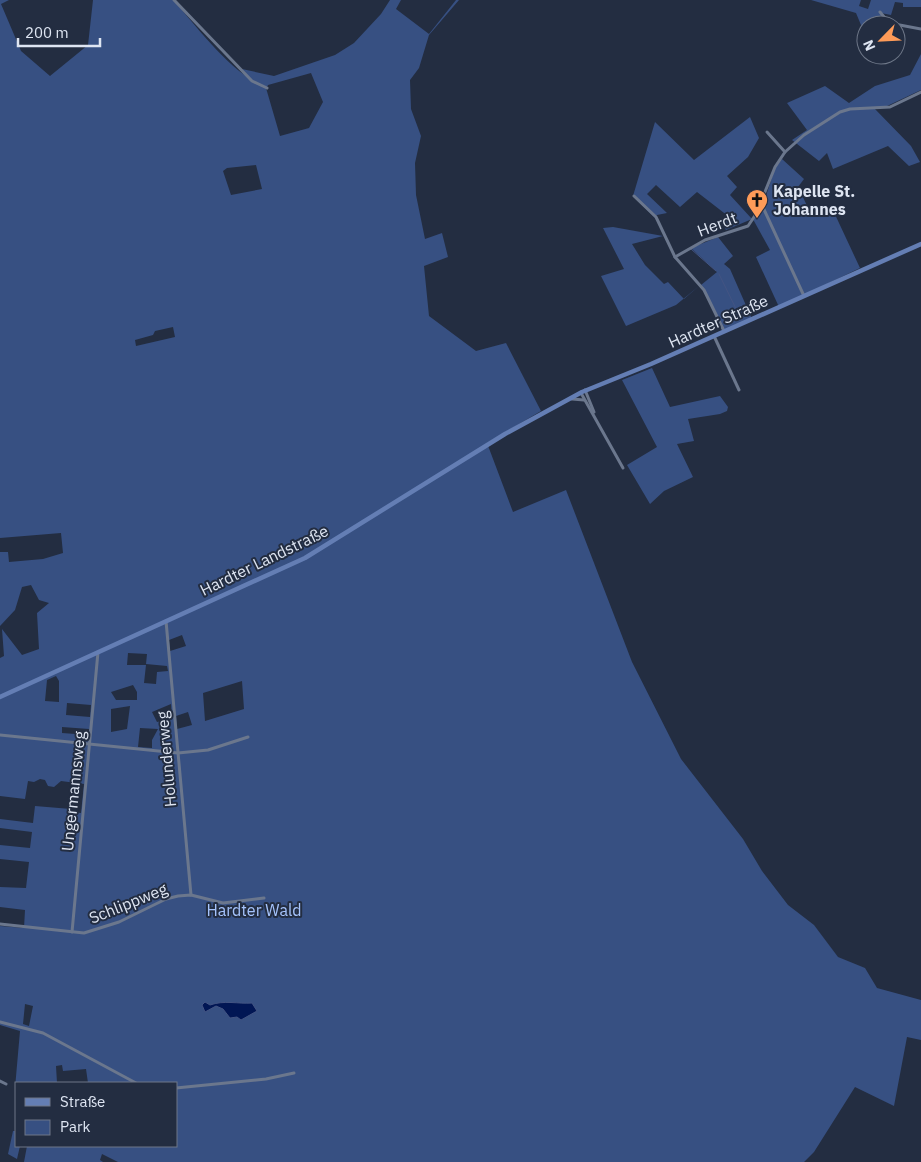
<svg xmlns="http://www.w3.org/2000/svg" width="921" height="1162" font-family="'IBM Plex Sans',sans-serif">
	<style>
		.green { fill: #375082; fill-rule: evenodd }
		.water { fill: #011654; stroke: #435483 }
		.lines { fill: none; stroke-linecap: round; stroke-linejoin: round }
		.stream { stroke: #435483; stroke-width: 1 }
		.minor { stroke: #6b778d; stroke-width: 3 }
		.major { stroke: #647eb4; stroke-width: 4.5 }
		.labels { text-anchor: middle; dominant-baseline: central; stroke-width: 4; stroke-linejoin: round; paint-order: stroke }
		.poi-label { font-size: 16px; font-weight: bold; fill: #dee5f2; stroke: #232d41; text-anchor: start }
		.street-label { font-size: 16px; fill: #dee5f2; stroke: #232d41 }
		.park-label { font-size: 16px; fill: #a6c4fd; stroke: #232d41 }
	</style>
	<rect width="100%" height="100%" fill="#232d41"/>
	<g class="green">
		<path d="M 0,0 L 9,0 L 1,4 L 21,51 L 50,76 L 88,45 L 93,0 L 173,0 C 201,31 228,70 266,88 L 280,136 L 309,128 L 323,102 L 311,73 L 268,85 L 267,87 L 251,80 L 242,69 L 274,76 L 335,55 L 354,43 L 381,14 L 390,0 L 401,0 L 396,9 L 429,34 L 456,0 L 459,0 L 429,35 L 419,68 L 410,80 L 411,109 L 421,136 L 415,163 L 416,195 L 425,239 L 442,233 L 448,257 L 424,266 L 429,316 L 476,351 L 506,343 L 541,411 L 487,443 L 513,512 L 566,490 L 632,662 L 681,759 L 743,839 L 762,871 L 788,905 L 814,925 L 838,957 L 865,968 L 877,988 L 921,1000 L 921,1040 L 907,1037 L 894,1106 L 855,1087 L 814,1152 L 804,1162 L 118,1162 L 102,1154 L 100,1160 L 103,1162 L 24,1162 L 27,1146 L 176,1146 L 176,1083 L 88,1083 L 86,1069 L 63,1071 L 62,1065 L 56,1066 L 57,1083 L 16,1083 L 16,1090 L 15,1088 L 20,1031 L 0,1025 L 0,926 L 24,928 L 25,910 L 0,907 L 0,887 L 26,888 L 29,862 L 0,859 L 0,845 L 30,848 L 32,832 L 0,828 L 0,819 L 33,823 L 35,806 L 71,809 L 73,812 L 81,813 L 84,784 L 61,781 L 54,787 L 48,786 L 45,780 L 40,779 L 34,782 L 28,781 L 25,799 L 0,796 L 0,658 L 4,656 L 2,629 L 22,655 L 39,649 L 37,613 L 49,603 L 39,600 L 31,585 L 22,587 L 15,610 L 0,626 L 0,552 L 8,552 L 9,562 L 43,559 L 63,553 L 61,533 L 0,538 ZM 256,165 L 262,189 L 231,195 L 223,171 L 227,168 ZM 173,327 L 175,337 L 136,346 L 135,340 L 153,335 L 155,331 ZM 182,635 L 186,646 L 170,651 L 169,640 ZM 128,653 L 147,654 L 146,664 L 167,666 L 168,671 L 157,672 L 156,684 L 144,683 L 146,665 L 127,665 ZM 56,676 L 59,681 L 59,702 L 45,701 L 47,680 ZM 242,681 L 244,709 L 205,721 L 203,693 ZM 133,685 L 137,692 L 137,700 L 116,700 L 111,692 ZM 67,703 L 91,705 L 90,717 L 66,715 ZM 171,704 L 172,719 L 157,722 L 152,712 ZM 130,706 L 127,729 L 111,732 L 111,709 ZM 188,712 L 192,725 L 177,729 L 176,716 ZM 62,727 L 89,729 L 89,735 L 62,733 ZM 140,728 L 158,729 L 152,740 L 152,748 L 138,747 ZM 25,1004 L 33,1006 L 29,1026 L 23,1024 Z"/>
		<polygon points="811,0 861,0 859,6 868,9 871,0 921,0 921,7 903,7 903,3 895,2 891,15 881,13 886,20 885,25 866,25 866,42 860,40 861,25 856,13"/>
		<polygon points="921,54 921,90 885,107 874,108 911,146 920,162 909,166 888,146 833,169 827,153 819,161 792,140 807,130 787,103 825,86 849,103 875,86 910,75"/>
		<polygon points="750,117 759,138 748,157 727,176 737,187 730,195 752,219 764,202 775,168 782,159 804,179 798,187 812,216 832,208 860,268 779,307 756,257 770,250 754,221 752,219 726,230 723,225 728,216 697,192 680,207 656,185 647,194 667,213 657,215 655,218 633,196 655,122 694,160"/>
		<polygon points="613,227 663,236 632,244 645,265 664,284 668,282 684,299 699,286 676,305 626,326 601,276 624,269 603,228"/>
		<polygon points="718,237 733,256 724,264 730,269 752,319 724,332 701,285 717,272 691,248"/>
		<polygon points="652,368 670,407 720,396 728,407 727,411 720,414 688,419 694,441 677,444 693,477 664,491 650,504 627,465 657,447 622,380"/>
		<polygon points="13,1131 16,1131 16,1146 20,1146 17,1159 8,1154"/>
	</g>
	<path class="water" d="M 205,1002 L 210,1005 C 224,1000 238,1004 252,1003 L 257,1011 L 241,1020 L 237,1017 L 230,1018 L 223,1009 L 216,1006 L 205,1012 L 202,1005 Z"/>
	<g class="lines">
		<g class="stream">
			<polyline points="691,249 716,271"/>
			<polyline points="719,274 742,321"/>
		</g>
		<g class="minor">
			<polyline points="174,0 252,81 267,88"/>
			<polyline points="880,12 889,23 921,29"/>
			<polyline points="767,132 785,152"/>
			<polyline points="634,196 656,217 675,257 704,290 724,331"/>
			<polyline points="761,203 804,296"/>
			<polyline points="675,257 705,240 748,226 756,214 775,167 785,152 804,135 840,112 850,109 890,107 921,92"/>
			<polyline points="714,336 739,390"/>
			<polyline points="585,390 594,412"/>
			<polyline points="581,393 623,468"/>
			<polyline points="572,399 584,400"/>
			<polyline points="166,621 191,895"/>
			<polyline points="0,735 178,753 208,750 248,737"/>
			<polyline points="0,924 84,933 119,922 166,899 178,896 191,895 223,903 264,898"/>
			<polyline points="72,932 98,652"/>
			<polyline points="0,1022 43,1033 136,1083"/>
			<polyline points="0,1081 6,1084"/>
			<polyline points="176,1088 266,1079 294,1073"/>
		</g>
		<polyline class="major" points="0,697 305,558 505,434 582,392 651,364 921,244"/>
	</g>
	<defs>
		<g id="church-pin" transform="scale(1.125)"><path d="M0 17L-7.5 6A9.5 9.5 0 1 1 7.5 6Z" fill="#fe9b58" stroke="#232d41"/><path d="M-1.2-6h2.4v3.5h3.3v2.4h-3.3V6h-2.4V-.1h-3.3v-2.4h3.3Z" fill="#111"/></g>
	</defs>
	<g fill-rule="evenodd">
		<use href="#church-pin" x="757" y="200"/>
	</g>
	<g class="labels">
		<g class="poi-label">
			<text x="773" y="191">Kapelle St.<tspan x="773" dy="18">Johannes</tspan></text>
		</g>
		<g class="street-label">
			<text transform="translate(717 224) rotate(-21)">Herdt</text>
			<text transform="translate(718 321) rotate(-24)">Hardter Straße</text>
			<text transform="translate(264 560) rotate(-26)">Hardter Landstraße</text>
			<text transform="translate(166 759) rotate(-95)">Holunderweg</text>
			<text transform="translate(73 791) rotate(-84)">Ungermannsweg</text>
			<text transform="translate(128 903) rotate(-22)">Schlippweg</text>
		</g>
		<g class="park-label">
			<text x="254" y="910">Hardter Wald</text>
		</g>
	</g>
	<rect x="15" y="1082" width="162" height="65" fill="#232d41" stroke="#6e7788"/>
	<rect x="25" y="1098" width="25" height="8" fill="#647eb4" stroke="#6e7788"/>
	<text x="60" y="1107" font-size="15" fill="#dee5f2">Straße</text>
	<rect x="25" y="1120" width="25" height="15" fill="#375082" stroke="#6e7788"/>
	<text x="60" y="1132" font-size="15" fill="#dee5f2">Park</text>
	<g transform="translate(881 40) rotate(246)"><circle r="24" fill="#232d41" stroke="#6e7788"/>
	<path d="M0-4L9 19L0 12L-9 19Z" fill="#fe9b58"/>
	<text y="-8" font-size="14" font-weight="bold" text-anchor="middle" fill="#dee5f2">N</text>
	</g>
	<path d="M18 38v8h82v-8" fill="none" stroke="#dee5f2" stroke-width="2.5"/>
	<text x="25" y="38" font-size="15" fill="#dee5f2" stroke="#232d41" stroke-width="4" paint-order="stroke">200 m</text>
</svg>
